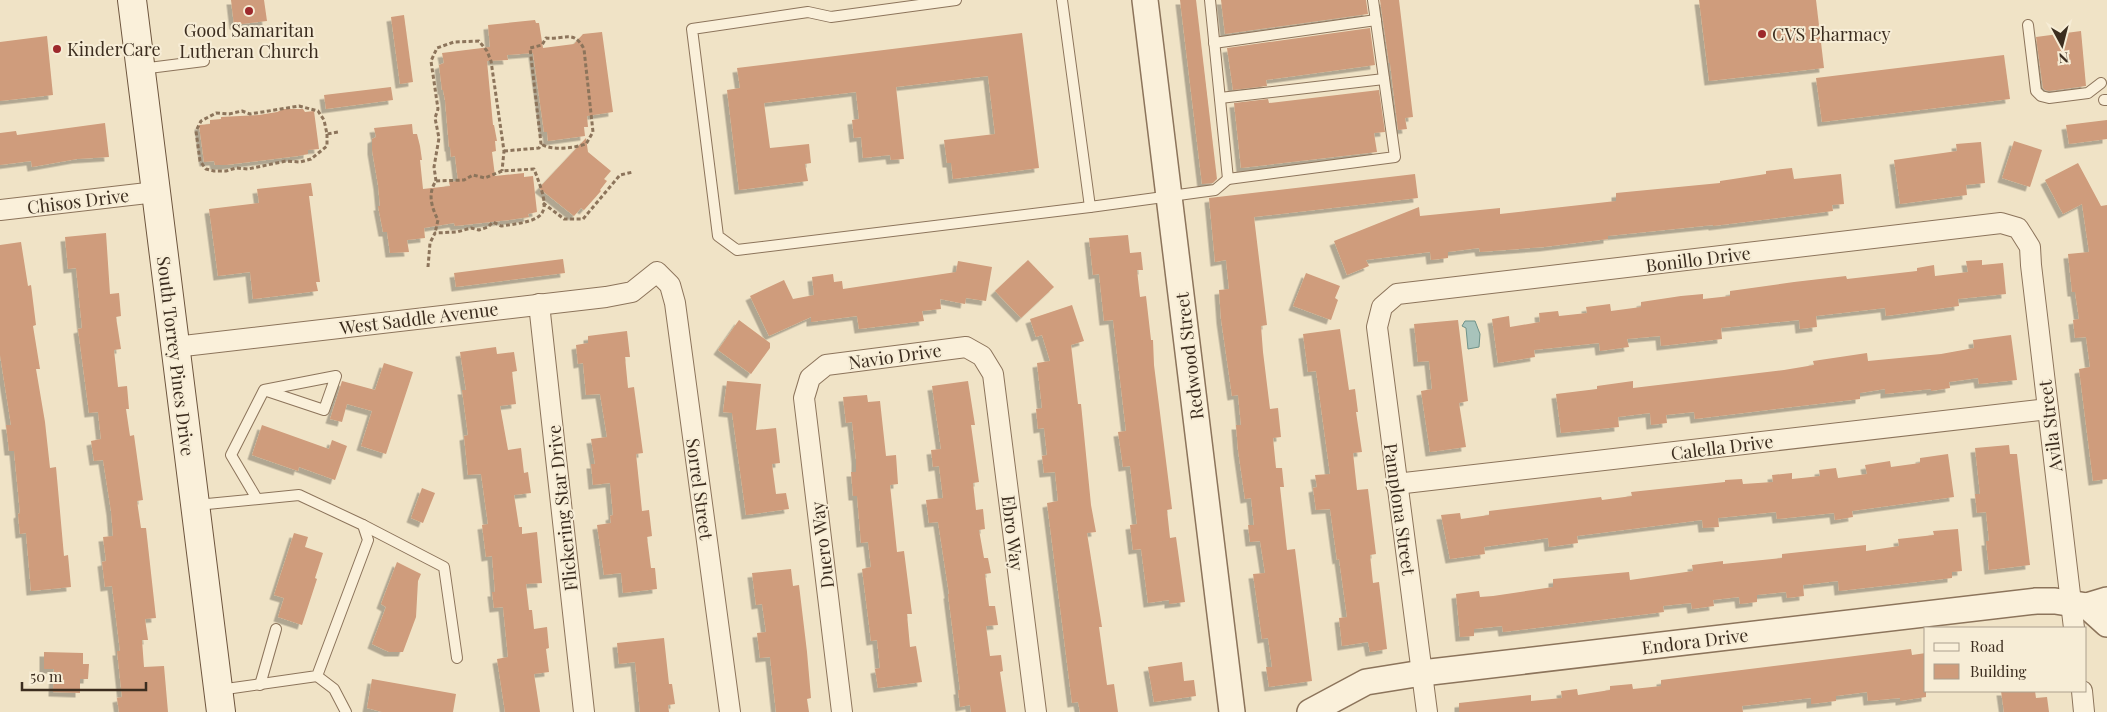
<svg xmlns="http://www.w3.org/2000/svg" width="2107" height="712" font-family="'Playfair Display',serif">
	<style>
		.water { fill: #a8c3bb; stroke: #6e9289 }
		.building { fill: #cf9c7b; filter: url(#shadow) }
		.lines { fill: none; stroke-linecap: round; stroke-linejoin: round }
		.service-casing { stroke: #8c745b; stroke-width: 12 }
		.minor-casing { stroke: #8c745b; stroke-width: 22 }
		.tertiary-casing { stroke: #8c745b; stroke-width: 28 }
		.secondary-casing { stroke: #6e553e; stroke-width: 30 }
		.path { stroke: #8c745b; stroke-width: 3; stroke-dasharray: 4 2.5; stroke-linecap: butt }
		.service { stroke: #faf0da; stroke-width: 10 }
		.minor { stroke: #faf0da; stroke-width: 20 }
		.tertiary { stroke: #faf0da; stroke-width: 25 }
		.secondary { stroke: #faf0da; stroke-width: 28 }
		.poi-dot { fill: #9d292c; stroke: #f7edd6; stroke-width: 2 }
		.labels { text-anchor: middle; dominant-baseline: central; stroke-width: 4; stroke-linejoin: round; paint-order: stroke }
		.poi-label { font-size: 18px; fill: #3c2d1f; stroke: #f7edd6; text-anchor: start }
		.street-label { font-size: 18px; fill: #3c2d1f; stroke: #f7edd6 }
	</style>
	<defs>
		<filter id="shadow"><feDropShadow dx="-4.5" dy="4.5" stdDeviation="0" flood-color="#0004"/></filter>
	</defs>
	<rect width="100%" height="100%" fill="#f0e3c6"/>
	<polygon class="water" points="1465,321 1475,321 1480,334 1479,347 1468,349 1466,328 1462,326"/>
	<g class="building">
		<polygon points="231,0 264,0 267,21 234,25"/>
		<polygon points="1180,0 1196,0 1217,179 1213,183 1202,184"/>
		<polygon points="1221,0 1366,0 1368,14 1225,34"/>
		<polygon points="1380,0 1399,0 1413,117 1405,118 1407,129 1398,130 1390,63 1389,63"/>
		<polygon points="1699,0 1816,0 1824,68 1709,81"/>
		<polygon points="404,15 413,82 400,84 391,17"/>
		<polygon points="535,20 536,23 539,23 543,48 574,44 583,34 602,32 613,112 587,116 588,127 584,127 585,136 548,141 547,132 544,132 533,53 507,55 508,60 487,61 493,125 494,125 497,141 495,141 496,151 492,152 495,176 524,173 524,177 533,176 537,212 528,214 529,217 509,220 455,226 454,223 424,228 425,238 407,240 409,252 390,253 387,232 383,232 378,206 380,206 378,185 372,150 372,139 376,137 374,128 412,124 413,134 417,134 420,146 422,160 420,160 423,189 450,186 449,182 458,181 455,156 451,157 450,147 449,147 445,100 443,90 442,90 439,65 444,63 442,53 490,47 488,25"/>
		<polygon points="1370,28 1375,65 1266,80 1267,86 1233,90 1227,48"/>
		<polygon points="2081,31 2086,86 2049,91 2045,90 2043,88 2036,37"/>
		<polygon points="1022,33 1039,168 953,179 951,163 947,163 944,140 995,134 988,76 896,87 904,159 891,160 890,155 863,158 861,137 854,138 852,120 859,119 856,92 764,103 770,148 809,144 811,163 805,164 808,181 739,190 727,90 740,88 737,68"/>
		<polygon points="47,36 53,95 0,101 0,42"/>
		<polygon points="2004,55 2010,99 1822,122 1816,78"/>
		<polygon points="391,87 393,100 326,109 324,95"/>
		<polygon points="1379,90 1385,132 1374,133 1377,152 1241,168 1234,103 1268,99 1269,103"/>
		<polygon points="284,109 303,109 305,112 314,111 319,149 308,150 308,154 298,156 226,165 215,165 214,161 204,162 199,125 210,124 210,120 221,119 221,117 259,115 277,112"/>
		<polygon points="2107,120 2107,139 2069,144 2066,125"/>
		<polygon points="105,123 109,157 77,159 32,167 31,161 0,165 0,133 16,131 17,135"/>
		<polygon points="586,138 588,152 611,171 604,179 607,181 600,190 601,191 584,210 581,208 574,216 539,188"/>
		<polygon points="2014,141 2042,150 2030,187 2002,178"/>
		<polygon points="1981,142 1985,183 1966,185 1967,195 1900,204 1894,160 1957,151 1956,144"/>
		<polygon points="2078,163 2101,206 2107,205 2107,479 2093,481 2079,369 2090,367 2086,337 2075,338 2073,320 2079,319 2075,292 2072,292 2068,254 2089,252 2082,204 2063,214 2045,180"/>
		<polygon points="1792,168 1794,179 1841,174 1844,204 1832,205 1833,211 1713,226 1713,225 1608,236 1608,239 1544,247 1480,252 1479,248 1448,252 1448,258 1431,260 1430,252 1366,260 1369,266 1347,275 1334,241 1419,207 1420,216 1500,208 1500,214 1616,201 1616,193 1720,183 1720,181 1766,174 1766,171"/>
		<polygon points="1415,174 1418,198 1254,217 1267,325 1261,326 1263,352 1270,409 1278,408 1281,437 1273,438 1276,468 1282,468 1284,487 1280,487 1287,550 1295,549 1312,681 1269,687 1266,667 1272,667 1268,638 1262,639 1253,574 1265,573 1260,541 1250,542 1248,525 1254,525 1251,498 1245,499 1238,450 1236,425 1241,425 1238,395 1232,396 1221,319 1219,290 1229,289 1226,260 1215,262 1209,198"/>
		<polygon points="311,183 313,196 309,196 320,282 316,282 318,291 253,299 250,272 218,276 209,209 259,203 257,189"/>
		<polygon points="106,233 110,294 119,293 121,316 116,317 121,349 114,350 118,387 127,386 129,409 126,409 130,436 134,435 143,500 137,501 141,528 146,528 156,618 145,619 148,640 142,640 144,667 164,666 168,712 119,712 117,698 122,697 117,651 120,651 112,586 105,587 102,562 106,561 103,537 113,536 111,511 103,460 94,461 91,441 101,439 98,412 89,413 78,329 82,328 76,268 68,269 65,237"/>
		<polygon points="1128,235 1130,253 1141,252 1143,270 1137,270 1140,297 1146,296 1151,340 1153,340 1154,365 1172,509 1167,510 1170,538 1176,537 1185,602 1169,604 1169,600 1148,603 1141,549 1133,550 1130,525 1137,524 1130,466 1123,467 1118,432 1126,431 1113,320 1104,321 1099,274 1093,275 1089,238"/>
		<polygon points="21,242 28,286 31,285 36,325 33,326 40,369 36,369 45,422 50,468 56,467 64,556 68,555 71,587 31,591 26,533 20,534 18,514 20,513 14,451 9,451 6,425 11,425 0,355 0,245"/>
		<polygon points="563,259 565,273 456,287 454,273"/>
		<polygon points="1028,260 1054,287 1021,318 995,291"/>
		<polygon points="1982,260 1982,265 2003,263 2006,294 1958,299 1959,306 1886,316 1885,308 1816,316 1817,327 1800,329 1799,320 1721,328 1722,339 1661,346 1660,336 1627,339 1629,347 1600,351 1599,343 1534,350 1535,357 1498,363 1492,319 1509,316 1510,327 1540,322 1539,313 1558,311 1559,316 1587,313 1586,307 1610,304 1611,311 1641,307 1641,302 1681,296 1703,294 1703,299 1730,296 1730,291 1794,282 1846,276 1847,279 1917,271 1917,268 1934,265 1935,276 1968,272 1966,261"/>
		<polygon points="958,261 992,267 986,301 966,298 965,304 940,299 941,309 922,311 924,321 859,329 857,316 811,322 811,317 769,336 750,296 784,280 793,299 814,295 812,277 833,274 834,282 842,281 843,289 956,272"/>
		<polygon points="1306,273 1340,286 1335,298 1338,300 1331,320 1293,306"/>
		<polygon points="1072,305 1084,341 1071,345 1078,404 1081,404 1091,505 1096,532 1087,533 1102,627 1099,627 1107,685 1114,684 1118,712 1080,712 1078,702 1072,703 1047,503 1058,501 1055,472 1044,473 1042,456 1047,455 1044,428 1038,429 1036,409 1042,408 1037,363 1050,361 1042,335 1036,337 1030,319"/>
		<polygon points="739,320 770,343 770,348 751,374 718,350"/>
		<polygon points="1458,320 1468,401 1459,403 1466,447 1430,452 1421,391 1432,389 1429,361 1418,362 1414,324"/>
		<polygon points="1340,329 1349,390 1355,389 1358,412 1356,412 1362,452 1353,453 1357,490 1368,489 1376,554 1370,555 1373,583 1379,582 1387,649 1370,652 1368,642 1342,646 1339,618 1347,617 1339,559 1337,560 1330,509 1316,510 1313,488 1317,487 1315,475 1330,474 1316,371 1308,372 1303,334"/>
		<polygon points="627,331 630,357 625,357 628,388 634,387 643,453 636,454 642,511 649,510 652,536 647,537 651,568 655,568 657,589 623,593 621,573 604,575 597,525 611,523 610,516 613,515 610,483 593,485 591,464 595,464 591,439 607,437 600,394 586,395 583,363 578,364 576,345 588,343 588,336"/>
		<polygon points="2011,335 2017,380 1979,384 1978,378 1949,382 1950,388 1931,391 1931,389 1885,394 1885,389 1860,393 1860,399 1792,407 1695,419 1694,412 1666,415 1667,423 1651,425 1650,413 1618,417 1619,427 1561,433 1556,394 1597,389 1597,386 1633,381 1633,388 1784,370 1814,365 1813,361 1867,353 1868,361 1941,354 1974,348 1973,340"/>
		<polygon points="496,347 497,354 514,352 517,371 512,372 516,404 500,406 508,450 521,448 524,473 528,472 531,493 514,495 519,527 522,527 522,534 537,532 542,583 526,584 529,610 532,610 534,629 547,627 549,648 546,649 549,672 534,674 540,712 505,712 497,659 508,657 503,607 494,608 492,592 495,592 492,556 486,557 482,525 488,524 481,474 468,475 464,436 468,435 462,390 466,390 460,352"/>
		<polygon points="384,363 413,372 386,454 361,446 372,411 347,404 342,422 330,419 342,381 375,390"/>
		<polygon points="727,381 761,384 756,430 776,428 780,463 772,464 776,494 786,493 789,509 746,515 732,413 723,412"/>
		<polygon points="968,381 975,425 971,425 979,482 973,483 976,510 983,509 985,529 979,530 984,558 988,558 991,573 985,574 989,606 995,606 998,625 986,626 990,656 1001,655 1003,671 1000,672 1006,712 971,712 970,705 960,707 958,690 960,690 948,594 949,594 938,522 929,523 926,500 943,498 939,466 933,467 931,450 941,449 932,386"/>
		<polygon points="867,395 868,402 880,401 886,456 896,455 898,484 890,485 897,552 904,551 912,614 907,614 910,647 916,646 922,682 878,688 875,669 880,668 877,640 871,641 862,569 871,567 868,542 861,543 857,496 853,496 851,472 856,472 856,459 852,422 846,423 843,397"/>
		<polygon points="262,425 329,449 332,440 347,446 335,480 299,467 298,471 252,455"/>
		<polygon points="2009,445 2010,454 2017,454 2030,565 1989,570 1986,541 1989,541 1986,512 1977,513 1975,494 1980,494 1975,448"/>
		<polygon points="1948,454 1954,497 1852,511 1853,517 1835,520 1834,513 1777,519 1776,512 1718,518 1719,527 1703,528 1702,520 1577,536 1578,543 1549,547 1548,538 1484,547 1485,554 1450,559 1441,515 1460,513 1461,519 1489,515 1489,511 1601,497 1602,500 1632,496 1631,492 1725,482 1725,480 1742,479 1743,484 1773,482 1772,475 1792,473 1792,479 1820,476 1819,470 1836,468 1838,478 1867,474 1865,465 1890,461 1891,467 1920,463 1920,458"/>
		<polygon points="422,488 435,493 423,523 411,518"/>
		<polygon points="1958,529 1962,571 1952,572 1952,578 1839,591 1838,581 1803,585 1804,596 1787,598 1786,592 1757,595 1757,602 1740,604 1739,597 1713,600 1714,606 1692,609 1691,603 1663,606 1664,612 1503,632 1502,626 1474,629 1474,636 1460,637 1456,594 1479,591 1480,597 1493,596 1553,587 1553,579 1629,572 1630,580 1693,571 1692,565 1723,561 1723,564 1782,558 1782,554 1866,545 1866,551 1899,546 1898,539 1934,535 1933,531"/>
		<polygon points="294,533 308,537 305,547 323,553 315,578 317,579 302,625 278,617 284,598 274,595"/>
		<polygon points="397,562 421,574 418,581 416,617 403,652 389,652 372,644 386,607 381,604"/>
		<polygon points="791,569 793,586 799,585 807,652 811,698 807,699 809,712 776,712 770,657 760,658 757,633 766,632 762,604 756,605 752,573"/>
		<polygon points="664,638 669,684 672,684 675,704 668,705 669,712 640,712 635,662 619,664 617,643"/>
		<polygon points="1911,649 1912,655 1926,653 1926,697 1900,701 1900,698 1868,701 1867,692 1836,696 1836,701 1811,704 1811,698 1742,706 1743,712 1459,712 1459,703 1531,695 1531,701 1562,698 1561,691 1577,689 1578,695 1610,690 1610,686 1632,684 1633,689 1661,686 1661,680"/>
		<polygon points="44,652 83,653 83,664 89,664 88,679 80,679 80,693 53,692 54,669 44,669"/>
		<polygon points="1182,662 1184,681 1194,680 1196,696 1154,702 1148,667"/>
		<polygon points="372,679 456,694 453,712 382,712 367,708"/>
		<polygon points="2001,691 2035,691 2036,698 2047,697 2049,712 2004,712"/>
	</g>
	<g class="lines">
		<g class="service-casing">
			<g id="service">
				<polyline points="956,0 831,17 808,12 692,29 718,236 737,250 1090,207"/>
				<polyline points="1062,0 1090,207 1215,190 1228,179"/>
				<polyline points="1210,0 1228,179 1395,157 1373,0"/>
				<polyline points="2028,25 2036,91 2041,96 2049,98 2088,93 2101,83"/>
				<polyline points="1214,43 1376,20"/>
				<polyline points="141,69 204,61"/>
				<polyline points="1220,98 1384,79"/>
				<polyline points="2104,100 2107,100"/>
				<polyline points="257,499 231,455 264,390 336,376 324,410 264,390"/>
				<polyline points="197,505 299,495 363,525 368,540 317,676 219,690"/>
				<polyline points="363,525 444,567 457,658"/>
				<polyline points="317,676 334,689 346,712"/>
				<polyline points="260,685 276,629"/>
			</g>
		</g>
		<g class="minor-casing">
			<g id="minor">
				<polyline points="0,210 156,192"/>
				<polyline points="539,304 584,712"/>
				<polyline points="175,347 606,297 632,292 657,272 670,285 675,303 730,712"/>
				<polyline points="1396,484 2048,409"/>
				<polyline points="2082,691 2084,712"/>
				<polyline points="842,712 804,398 810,378 826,365 966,347 982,356 993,374 1036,712"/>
				<polyline points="1427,712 1377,327 1382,307 1397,294 2001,223 2018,228 2030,247 2031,265 2074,628"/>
			</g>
		</g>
		<g class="tertiary-casing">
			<g id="tertiary">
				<polyline points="1145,0 1232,712"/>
				<polyline points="2087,606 2107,624"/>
				<polyline points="1310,712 1366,682 1422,673 2036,601 2055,601 2087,606 2107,600"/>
			</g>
		</g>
		<g class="secondary-casing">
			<polyline id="secondary" points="132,0 221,712"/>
		</g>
		<g class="path">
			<polyline points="327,134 327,146 311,159 300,162 286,161 248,169 236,168 226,171 214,171 206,169 200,161 196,131 201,121 216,113 229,114 242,111 250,114 299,106 318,111 324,120 327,134 338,132"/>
			<path d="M 504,151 L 539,148 L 541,144 L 530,48 L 542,45 L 546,38 C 564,40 574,29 584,49 L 593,132 L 586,144 C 574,148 552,151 541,144"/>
			<polyline points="436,181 434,167 439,138 435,118 438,109 431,61 437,48 454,42 479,41 487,51 491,61 504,151 502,171"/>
			<polyline points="543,203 564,219 583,219 620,175 633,172"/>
			<path d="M 428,267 L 430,243 L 435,233 L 457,232 L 471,228 L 479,230 L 488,227 L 493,222 L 501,226 C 549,220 552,215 534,169 L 502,171 L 485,178 L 473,175 L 464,180 L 436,181 C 427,194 432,208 438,220 L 435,233"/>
		</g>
		<use href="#service" class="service"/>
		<use href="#minor" class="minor"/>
		<use href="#tertiary" class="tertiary"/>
		<use href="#secondary" class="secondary"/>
	</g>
	<g class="poi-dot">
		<circle cx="249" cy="11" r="5"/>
		<circle cx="1762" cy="34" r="5"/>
		<circle cx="57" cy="49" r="5"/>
	</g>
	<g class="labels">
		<g class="poi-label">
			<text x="249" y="30" text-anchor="middle">Good Samaritan<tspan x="249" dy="21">Lutheran Church</tspan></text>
			<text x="1772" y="34">CVS Pharmacy</text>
			<text x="67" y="49">KinderCare</text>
		</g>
		<g class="street-label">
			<text transform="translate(78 201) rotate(-7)">Chisos Drive</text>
			<text transform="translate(1698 259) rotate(-7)">Bonillo Drive</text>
			<text transform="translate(419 318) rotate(-7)">West Saddle Avenue</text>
			<text transform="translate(176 356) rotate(83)">South Torrey Pines Drive</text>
			<text transform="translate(895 356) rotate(-8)">Navio Drive</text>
			<text transform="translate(1189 356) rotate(-97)">Redwood Street</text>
			<text transform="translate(2050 426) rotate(-97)">Avila Street</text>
			<text transform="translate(1722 447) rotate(-7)">Calella Drive</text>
			<text transform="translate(700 489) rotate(82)">Sorrel Street</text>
			<text transform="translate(562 508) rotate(-96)">Flickering Star Drive</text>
			<text transform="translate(1400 509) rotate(82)">Pamplona Street</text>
			<text transform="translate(1013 533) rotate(83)">Ebro Way</text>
			<text transform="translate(822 545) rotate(-97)">Duero Way</text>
			<text transform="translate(1695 641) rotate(-7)">Endora Drive</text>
		</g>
	</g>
	<rect x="1924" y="627" width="162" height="65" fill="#f7edd6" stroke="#aca08d"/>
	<rect x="1934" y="643" width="25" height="8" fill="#faf0da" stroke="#aca08d"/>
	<text x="1970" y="652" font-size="15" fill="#3c2d1f">Road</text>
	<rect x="1934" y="664" width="25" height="15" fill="#cf9c7b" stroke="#aca08d"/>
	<text x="1970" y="677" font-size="15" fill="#3c2d1f">Building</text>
	<g transform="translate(2062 45) rotate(173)" stroke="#f7edd6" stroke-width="4" paint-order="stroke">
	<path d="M0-4L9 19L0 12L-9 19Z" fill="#3c2d1f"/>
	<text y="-8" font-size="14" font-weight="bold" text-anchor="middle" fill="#3c2d1f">N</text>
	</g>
	<path d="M22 682v8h124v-8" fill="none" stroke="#3c2d1f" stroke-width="2.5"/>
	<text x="30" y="682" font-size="15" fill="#3c2d1f" stroke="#f7edd6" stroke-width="4" paint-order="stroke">50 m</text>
</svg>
